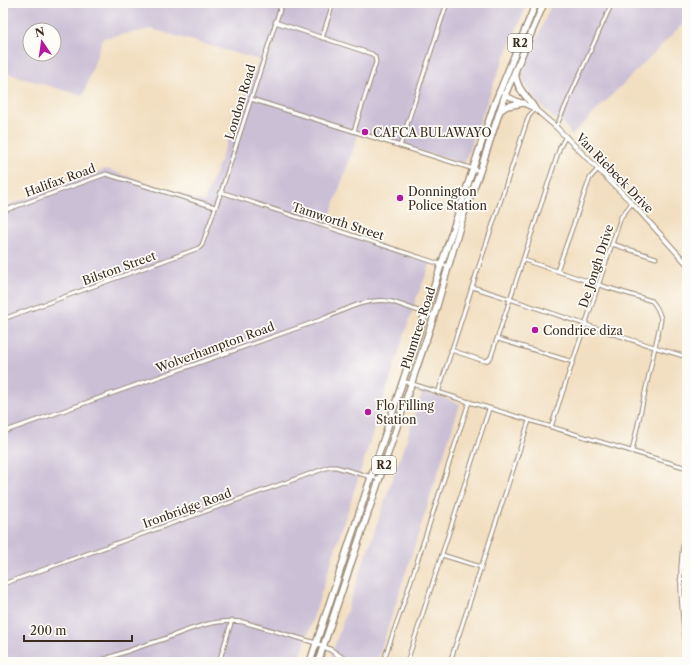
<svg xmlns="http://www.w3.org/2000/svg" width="690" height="665" font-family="'Libre Caslon Text',serif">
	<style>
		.industrial { fill: #cbbfd5; fill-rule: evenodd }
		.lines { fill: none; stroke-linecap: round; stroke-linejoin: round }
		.street-casing { stroke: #968470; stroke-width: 5 }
		.secondary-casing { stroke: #968470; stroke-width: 6 }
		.highway-casing { stroke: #968470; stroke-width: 8 }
		.street { stroke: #fff; stroke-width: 3 }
		.secondary { stroke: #fff; stroke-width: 4 }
		.highway { stroke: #fff; stroke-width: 5.5 }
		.poi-dot { fill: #b5179e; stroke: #fdfcf7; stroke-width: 1.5 }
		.labels { text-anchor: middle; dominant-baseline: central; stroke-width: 3.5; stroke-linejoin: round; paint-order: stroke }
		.shield { fill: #fdfcf7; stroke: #75695f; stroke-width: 1 }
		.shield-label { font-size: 11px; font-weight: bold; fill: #3b2a1e }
		.street-label { font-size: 12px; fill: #3b2a1e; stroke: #fdfcf7 }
		.poi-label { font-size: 12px; fill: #3b2a1e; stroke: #fdfcf7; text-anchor: start }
	</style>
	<rect width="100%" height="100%" fill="#fdfcf7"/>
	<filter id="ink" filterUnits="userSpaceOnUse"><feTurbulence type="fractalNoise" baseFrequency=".025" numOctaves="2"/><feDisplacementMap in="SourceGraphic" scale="8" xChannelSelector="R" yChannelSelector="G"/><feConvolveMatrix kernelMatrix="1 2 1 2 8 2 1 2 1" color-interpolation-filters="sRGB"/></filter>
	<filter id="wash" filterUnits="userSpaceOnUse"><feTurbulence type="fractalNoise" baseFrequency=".012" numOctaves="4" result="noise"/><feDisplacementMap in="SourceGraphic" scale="16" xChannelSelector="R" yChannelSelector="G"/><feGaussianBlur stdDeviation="0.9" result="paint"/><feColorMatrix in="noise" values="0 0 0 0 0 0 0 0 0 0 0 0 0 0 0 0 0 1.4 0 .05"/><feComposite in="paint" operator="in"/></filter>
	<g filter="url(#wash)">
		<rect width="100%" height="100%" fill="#f2dfc1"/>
		<g class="industrial">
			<path d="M 3,3 L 528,3 L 498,72 L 464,164 L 359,132 L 326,228 L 431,263 L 415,302 L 299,662 L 3,662 L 3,207 L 106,169 L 204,202 L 259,60 L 152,29 L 103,38 L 83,96 L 3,72 ZM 30,30 L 54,30 L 54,54 L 30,54 Z"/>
			<polygon points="552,3 687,3 687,20 572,135 563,123 551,116 535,99 525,85 522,75"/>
			<polygon points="423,391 460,404 377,662 329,662"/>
		</g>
	</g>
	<g filter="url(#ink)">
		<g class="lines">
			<g class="street-casing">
				<g id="street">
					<polyline points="275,22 372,54 375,57 376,62 354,131"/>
					<polyline points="322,38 333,3"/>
					<polyline points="251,99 480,171"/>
					<polyline points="556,127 612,3"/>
					<polyline points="400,146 447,3"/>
					<polyline points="221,192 449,267"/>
					<polyline points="3,211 106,174 215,207"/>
					<polyline points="612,244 656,258"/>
					<path d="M 524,260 L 599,285 L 652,301 C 657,307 660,313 661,320 L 632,451"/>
					<polyline points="557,271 590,178 598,169"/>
					<path d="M 472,287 C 544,309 614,336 687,357"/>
					<polyline points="3,319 199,248 202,245 221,192 282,3"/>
					<polyline points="498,339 573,362"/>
					<polyline points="451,350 484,361 488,360 491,357 560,147 566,136"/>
					<polyline points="403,381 469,402 687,468"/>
					<polyline points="438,393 472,287 526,124 529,116 535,109"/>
					<polyline points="551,427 621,217 632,203"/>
					<path d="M 3,432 L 323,319 C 344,310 369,296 392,302 C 406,306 419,312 434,316"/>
					<polyline points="442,555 481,567"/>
					<polyline points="680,580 687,579"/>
					<polyline points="3,584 329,467 336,467 379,479"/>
					<path d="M 97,662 C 119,654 141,646 164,639 C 190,629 215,618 243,622 L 316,643"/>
					<polyline points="219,662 232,620"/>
					<polyline points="383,662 402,608 469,402"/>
					<polyline points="407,662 489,409"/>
					<polyline points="450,662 529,421"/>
					<path d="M 687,662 C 683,616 675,571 687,526"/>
				</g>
			</g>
			<g class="secondary-casing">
				<g id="secondary">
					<polyline points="505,95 535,109 556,127 632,203 687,264"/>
					<polyline points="316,643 331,650 348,662"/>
				</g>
			</g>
			<g class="highway-casing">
				<g id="highway">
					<path d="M 515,72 C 517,91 526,94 535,109"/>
					<polyline points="501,110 507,106 523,103"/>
					<polyline points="310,662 494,105 536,3"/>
					<polyline points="318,662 434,316 463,216 480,171 505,95 544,3"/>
				</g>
			</g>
			<use href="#street" class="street"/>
			<use href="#secondary" class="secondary"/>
			<use href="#highway" class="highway"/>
		</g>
	</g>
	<g class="poi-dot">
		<circle cx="365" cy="132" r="4"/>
		<circle cx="400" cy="198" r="4"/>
		<circle cx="535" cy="330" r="4"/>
		<circle cx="368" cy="412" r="4"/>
	</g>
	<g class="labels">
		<g class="shield">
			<rect x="508" y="34" width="24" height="18" rx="3"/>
			<rect x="372" y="456" width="24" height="18" rx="3"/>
		</g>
		<g class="shield-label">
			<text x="520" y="43">R2</text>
			<text x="384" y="465">R2</text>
		</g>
		<g class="street-label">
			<text transform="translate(240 102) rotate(-73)">London Road</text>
			<text transform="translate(615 173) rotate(46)">Van Riebeck Drive</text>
			<text transform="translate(60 180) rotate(-20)">Halifax Road</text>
			<text transform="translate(338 221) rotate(18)">Tamworth Street</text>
			<text transform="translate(596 266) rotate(-72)">De Jongh Drive</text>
			<text transform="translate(119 268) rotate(-20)">Bilston Street</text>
			<text transform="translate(418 328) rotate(-72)">Plumtree Road</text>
			<text transform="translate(215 347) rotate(-20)">Wolverhampton Road</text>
			<text transform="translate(187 508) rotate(-20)">Ironbridge Road</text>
		</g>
		<g class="poi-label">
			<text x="373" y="132">CAFCA BULAWAYO</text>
			<text x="408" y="191">Donnington<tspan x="408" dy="14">Police Station</tspan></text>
			<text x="543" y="330">Condrice diza</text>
			<text x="376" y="405">Flo Filling<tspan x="376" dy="14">Station</tspan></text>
		</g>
	</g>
	<rect width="690" height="665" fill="none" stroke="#fdfcf7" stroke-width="16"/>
	<g transform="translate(42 42) rotate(347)"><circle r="19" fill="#fdfcf7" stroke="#afa8a0"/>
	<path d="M0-3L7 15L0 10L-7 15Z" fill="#b5179e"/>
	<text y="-6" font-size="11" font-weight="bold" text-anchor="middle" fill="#3b2a1e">N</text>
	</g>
	<path d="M24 635v6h108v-6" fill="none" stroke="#3b2a1e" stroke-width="2"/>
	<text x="30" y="635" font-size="12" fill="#3b2a1e" stroke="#fdfcf7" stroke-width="3" paint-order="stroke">200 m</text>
</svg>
